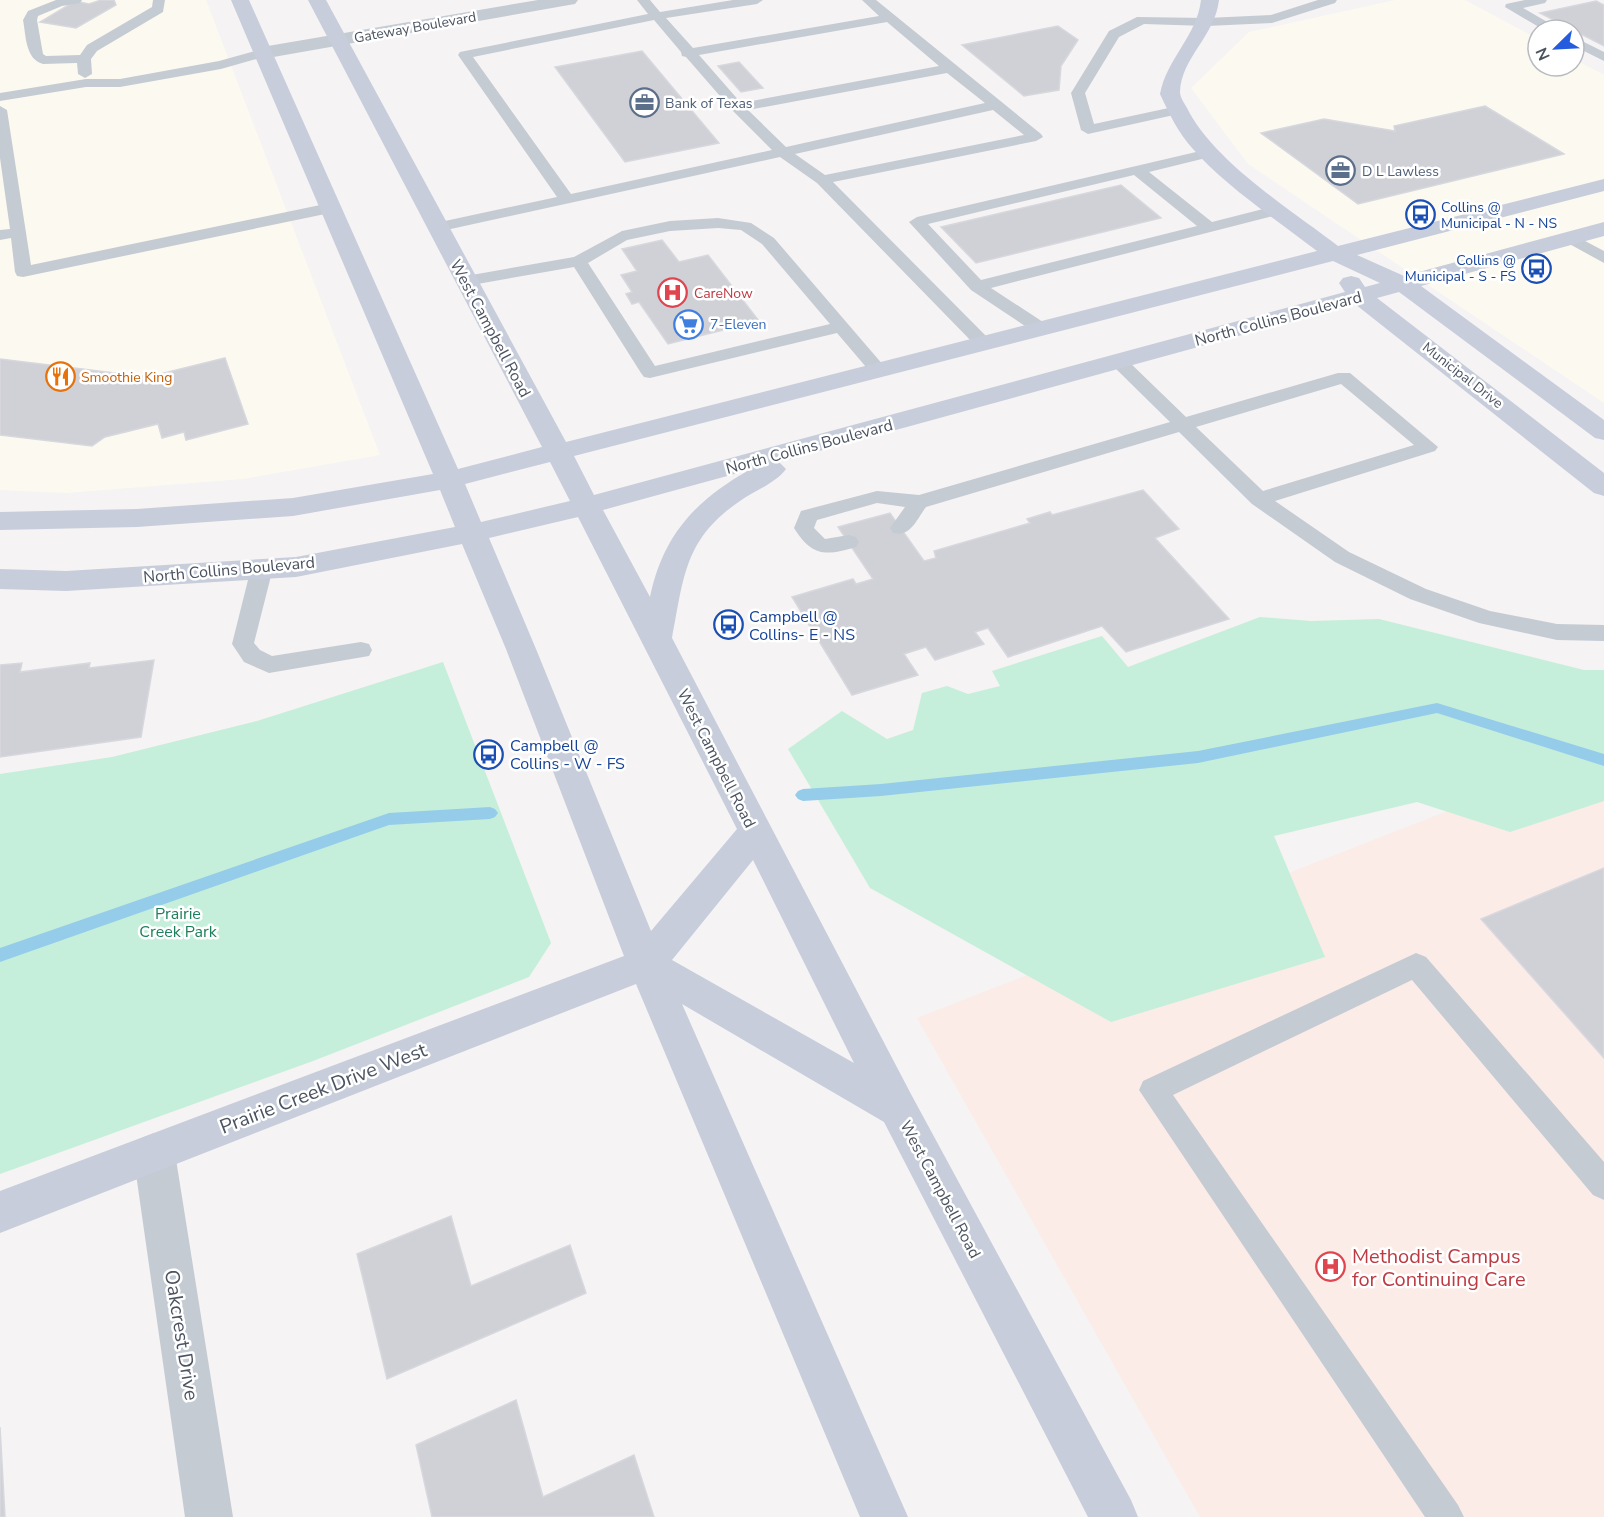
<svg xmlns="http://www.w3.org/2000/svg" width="1604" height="1517" font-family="'Nunito Sans',sans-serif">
<rect width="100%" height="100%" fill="#f5f3f3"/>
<path fill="#fcfaf0" d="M0 0H206L380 455 243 479 66 493 0 490Z
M1395 0H1465L1538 39V66H1574V59L1604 75V403L1248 164 1191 88 1249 32Z"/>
<path fill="#fbece7" d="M1604 750V1517H1200L917 1018Z"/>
<path fill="#c5efdb" d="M1260 617 1311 621 1379 619 1584 670H1604V801L1510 832 1417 802 1274 836 1325 957 1111 1022 870 888 788 749 842 711 887 739 913 730 922 693 947 686 968 694 1000 686 992 671 1102 636 1128 667Z
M443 662 551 943 529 977 313 1061 0 1174V774L112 757 257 721Z"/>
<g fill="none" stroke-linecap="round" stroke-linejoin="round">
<path fill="#95cce9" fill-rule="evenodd" d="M1437 703 1604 754V766L1437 713 1198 763 881 796 803 801 798 799 795 795 798 791 803 789 881 784 1198 751Z
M490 807 495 809 498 813 495 817 490 819 389 825 0 962V948L389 813Z"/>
</g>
<path fill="#d0d1d7" stroke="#d7d8de" stroke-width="1.5" d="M114 0 116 5 76 28 40 22 75 1 89 4 101 0Z
M1596 1 1604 5V46L1540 13Z
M1058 26 1078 40 1061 66 1059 90 1024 96 962 45Z
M642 51 719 143 625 162 555 67Z
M739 62 763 88 741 92 718 66Z
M1485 106 1564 154 1358 204 1261 133 1324 119 1395 131 1394 126Z
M1121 185 1161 218 976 263 941 227Z
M662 240 679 262 708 255 759 321 668 344 639 302 632 304 626 294 632 292 621 275 637 271 622 249Z
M225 358 248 424 186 440 184 432 162 438 158 424 105 437 92 446 0 435V359L148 377Z
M1143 490 1179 529 1155 538 1229 619 1126 652 1102 626 1008 657 988 628 975 632 984 644 935 660 926 647 904 654 918 675 852 695 792 597 853 579 856 584 873 579 838 527 890 513 924 561 936 558 934 551 1030 523 1027 519 1050 512 1052 515Z
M154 660 141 737 0 757V665L22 663 20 672 90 663 89 668Z
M1604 868V1058L1481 919Z
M451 1216 471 1286 570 1245 586 1293 387 1379 357 1254Z
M516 1400 543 1497 634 1455 654 1517H432L416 1445Z
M0 1427 5 1517H0Z"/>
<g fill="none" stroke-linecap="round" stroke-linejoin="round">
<path fill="#c5cbd3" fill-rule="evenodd" d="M56 0H82L80 3 62 6 38 16 37 20 43 54 46 56 80 55 87 45 152 7 153 0H165L163 12 97 51 91 59 92 74 85 78 78 74 77 63 43 64C25 59 26 35 23 20L28 11Z
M637 0H650L660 12 733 0H763L757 4 666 18 693 48 879 16 862 0H876L1041 134 1043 137 1036 141 833 182 989 339 992 343 989 347H977L817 183 780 157 437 232 431 230 429 227 431 224 557 197 458 55 460 52 648 14ZM654 20 681 52 682 56 686 57 733 111 772 150 571 194 473 57ZM887 22 939 66 741 103 699 55ZM947 73 985 103 786 147 748 110ZM993 110 1024 135 825 175 795 154Z
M1318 0H1337L1335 3 1272 23 1207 26 1144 24 1119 37 1085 93 1094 124 1178 106 1185 110 1183 113 1088 134 1081 130 1071 93 1109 31 1137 17 1207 18 1271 15Z
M1525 0H1547L1545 3 1523 8 1561 30H1544L1505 7 1506 4Z
M1574 37 1604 52V61L1574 46Z
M262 49 267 50 269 53 267 56 221 69 120 87H86L0 101V93L86 79H120L219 61Z
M0 106 7 110 31 265 330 203 338 208 330 213 23 277 17 276 15 272 11 238 0 240V230L10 229 0 158Z
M1209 149 1214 150 1216 153 1214 156 1149 172 1212 222 1279 205 1287 210 1285 213 991 288 1046 324 1049 328 1046 332H1034L971 290 909 222 917 217ZM1134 175 1197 226 981 280 928 224Z
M718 218 751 223 774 238 884 366 887 370 884 374H872L837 333 650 378 644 377 641 373 574 267 466 286 460 285 458 281 460 277 466 276 574 257 622 231 670 221ZM718 228 741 230 762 244 830 324 655 366 588 263 627 240 670 231Z
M1570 233 1604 251V263L1564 241 1562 238 1564 235Z
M1119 357 1125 358 1186 417 1338 373H1350L1438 447 1435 451 1275 501 1349 552 1426 589 1490 611 1557 624 1604 625V641L1557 640 1479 623 1410 599 1335 562 1252 504 1179 432 926 507C917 519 910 538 893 533L890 528 905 507 877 503 817 520 814 528 825 539 849 535 856 537 859 542 856 547C826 556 812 557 794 528L801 511 877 491 919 495 1170 422 1113 366 1110 362 1113 358ZM1341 384 1414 445 1263 491 1196 427Z
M262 561 269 563 273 568 254 643 260 650 272 656 361 642 369 644 372 650 369 656 269 673 244 662 232 644 251 568 255 563Z
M1416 953 1426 957 1604 1162V1200L1593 1195 1412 980 1173 1095 1458 1505 1464 1517H1425L1139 1090 1143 1081Z"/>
<path fill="#c5cbd3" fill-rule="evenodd" d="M538 0H578L575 4 569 5 262 59 255 57 253 53 255 49 262 47Z
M154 1133 169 1139 175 1153 233 1517H185L133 1153 139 1139Z"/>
<path fill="#c7cdda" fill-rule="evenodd" d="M231 0H249L458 469 542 447 308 0H326L566 442 1317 251C1278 221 1224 185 1193 149 1178 133 1169 113 1160 94 1167 58 1197 36 1201 0H1219C1215 36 1181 58 1180 92 1180 97 1184 103 1187 108 1213 161 1291 210 1338 246L1604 179V191L1357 255 1404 276 1604 222V236L1421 286 1604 420V440L1595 438 1399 292 1377 298 1604 473V496L1594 493 1355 304 779 462 786 469C776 483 754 491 740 501 684 539 684 577 672 638L912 1096 1131 1500 1138 1517H1088L884 1122 682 1004 908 1517H860L636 984 0 1233V1191L624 956 506 649 462 544 296 577 66 591 0 589V569L66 571 296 557 455 527 440 490 293 516 137 527 0 530V512L137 509 293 498 433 474ZM1333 261 1380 283 1365 287 1359 278 1351 276 1343 278 1339 283 1345 292 594 495 574 456ZM550 462 570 501 481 522 465 484ZM749 470C695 501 663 535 650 597L603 510ZM578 517 737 829 651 931 536 649 489 538ZM753 860 854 1063 672 960Z"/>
</g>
<defs>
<symbol id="office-ring" viewBox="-11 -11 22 22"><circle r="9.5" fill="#fff" stroke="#5c6f8a" stroke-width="1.5"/><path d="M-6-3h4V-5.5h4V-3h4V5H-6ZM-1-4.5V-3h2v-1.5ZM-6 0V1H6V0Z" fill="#5c6f8a"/></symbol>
<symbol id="bus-ring" viewBox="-11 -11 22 22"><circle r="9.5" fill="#fff" stroke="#1a4fb4" stroke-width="1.5"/><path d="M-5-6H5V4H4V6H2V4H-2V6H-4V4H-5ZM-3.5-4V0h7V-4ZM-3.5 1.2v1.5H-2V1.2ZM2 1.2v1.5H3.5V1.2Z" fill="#1a4fb4"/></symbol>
<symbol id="hospital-ring" viewBox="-11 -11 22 22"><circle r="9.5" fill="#fff" stroke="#e0444e" stroke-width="1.5"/><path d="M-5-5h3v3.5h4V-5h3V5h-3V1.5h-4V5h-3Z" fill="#e0444e"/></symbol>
<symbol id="supermarket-ring" viewBox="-11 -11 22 22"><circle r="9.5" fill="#fff" stroke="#3f7fe0" stroke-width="1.5"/><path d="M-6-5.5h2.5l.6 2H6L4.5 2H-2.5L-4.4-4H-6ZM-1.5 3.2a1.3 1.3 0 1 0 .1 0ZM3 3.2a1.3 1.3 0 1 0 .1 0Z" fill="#3f7fe0"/></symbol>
<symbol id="restaurant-ring" viewBox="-11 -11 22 22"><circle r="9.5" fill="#fff" stroke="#e8710a" stroke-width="1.5"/><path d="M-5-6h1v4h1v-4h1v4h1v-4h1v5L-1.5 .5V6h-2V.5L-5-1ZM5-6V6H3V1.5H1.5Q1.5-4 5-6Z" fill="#e8710a"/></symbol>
</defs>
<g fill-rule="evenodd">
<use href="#office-ring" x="628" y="86" width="33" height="33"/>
<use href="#office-ring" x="1324" y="154" width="33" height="33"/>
<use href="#bus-ring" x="1404" y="198" width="33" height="33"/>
<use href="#bus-ring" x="1520" y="252" width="33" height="33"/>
<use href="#hospital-ring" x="656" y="276" width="33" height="33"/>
<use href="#supermarket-ring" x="672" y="308" width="33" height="33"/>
<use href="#restaurant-ring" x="44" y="360" width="33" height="33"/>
<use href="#bus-ring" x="712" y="608" width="33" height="33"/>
<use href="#bus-ring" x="472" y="738" width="33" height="33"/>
<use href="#hospital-ring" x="1314" y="1250" width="33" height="33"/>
</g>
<g text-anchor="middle" stroke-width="5" stroke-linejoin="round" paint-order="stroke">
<g font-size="14" fill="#4b5360" stroke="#fff">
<text transform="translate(415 27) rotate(-10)" y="5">Gateway Boulevard</text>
<text transform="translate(1463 375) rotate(38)" y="5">Municipal Drive</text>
</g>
<g font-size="14" fill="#4e5e75" stroke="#fff" text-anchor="start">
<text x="665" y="108">Bank of Texas</text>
<text x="1362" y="176">D L Lawless</text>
</g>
<g font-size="14" fill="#164399" stroke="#fff" text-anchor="start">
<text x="1441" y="212">Collins @<tspan x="1441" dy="16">Municipal - N - NS</tspan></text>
<text x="1516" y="265" text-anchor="end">Collins @<tspan x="1516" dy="16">Municipal - S - FS</tspan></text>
</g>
<g font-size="14" fill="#be3a42" stroke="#fff" text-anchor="start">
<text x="694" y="298">CareNow</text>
</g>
<g font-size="14" fill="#366cbe" stroke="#fff" text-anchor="start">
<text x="710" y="329">7-Eleven</text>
</g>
<g font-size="14" fill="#c56008" stroke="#fff" text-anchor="start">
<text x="81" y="382">Smoothie King</text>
</g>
<g font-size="16" fill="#4b5360" stroke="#fff">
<text transform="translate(1278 318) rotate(-15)" y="6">North Collins Boulevard</text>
<text transform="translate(491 328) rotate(62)" y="6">West Campbell Road</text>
<text transform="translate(809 446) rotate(-15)" y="6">North Collins Boulevard</text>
<text transform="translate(229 569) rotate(-5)" y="6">North Collins Boulevard</text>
<text transform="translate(717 758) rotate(63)" y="6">West Campbell Road</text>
<text transform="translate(941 1189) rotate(62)" y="6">West Campbell Road</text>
</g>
<g font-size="16" fill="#164399" stroke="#fff" text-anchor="start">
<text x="749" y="622">Campbell @<tspan x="749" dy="18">Collins- E - NS</tspan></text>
<text x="510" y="751">Campbell @<tspan x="510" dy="18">Collins - W - FS</tspan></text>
</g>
<g font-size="16" fill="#1d805c" stroke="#fff">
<text x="178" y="919">Prairie<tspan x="178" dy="18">Creek Park</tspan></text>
</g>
<g font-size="20" fill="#4b5360" stroke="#fff">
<text transform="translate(323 1088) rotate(-21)" y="7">Prairie Creek Drive West</text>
<text transform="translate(182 1335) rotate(81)" y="7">Oakcrest Drive</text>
</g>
<g font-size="20" fill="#be3a42" stroke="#fff" text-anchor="start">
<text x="1352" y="1263">Methodist Campus<tspan x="1352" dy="23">for Continuing Care</tspan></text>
</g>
</g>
<g transform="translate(1556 48) rotate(246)"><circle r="28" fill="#ffffff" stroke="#b7babf" stroke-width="1.5"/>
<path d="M0-4.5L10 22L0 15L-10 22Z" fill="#255cdd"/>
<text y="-9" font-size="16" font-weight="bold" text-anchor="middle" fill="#4b5360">N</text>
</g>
</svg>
